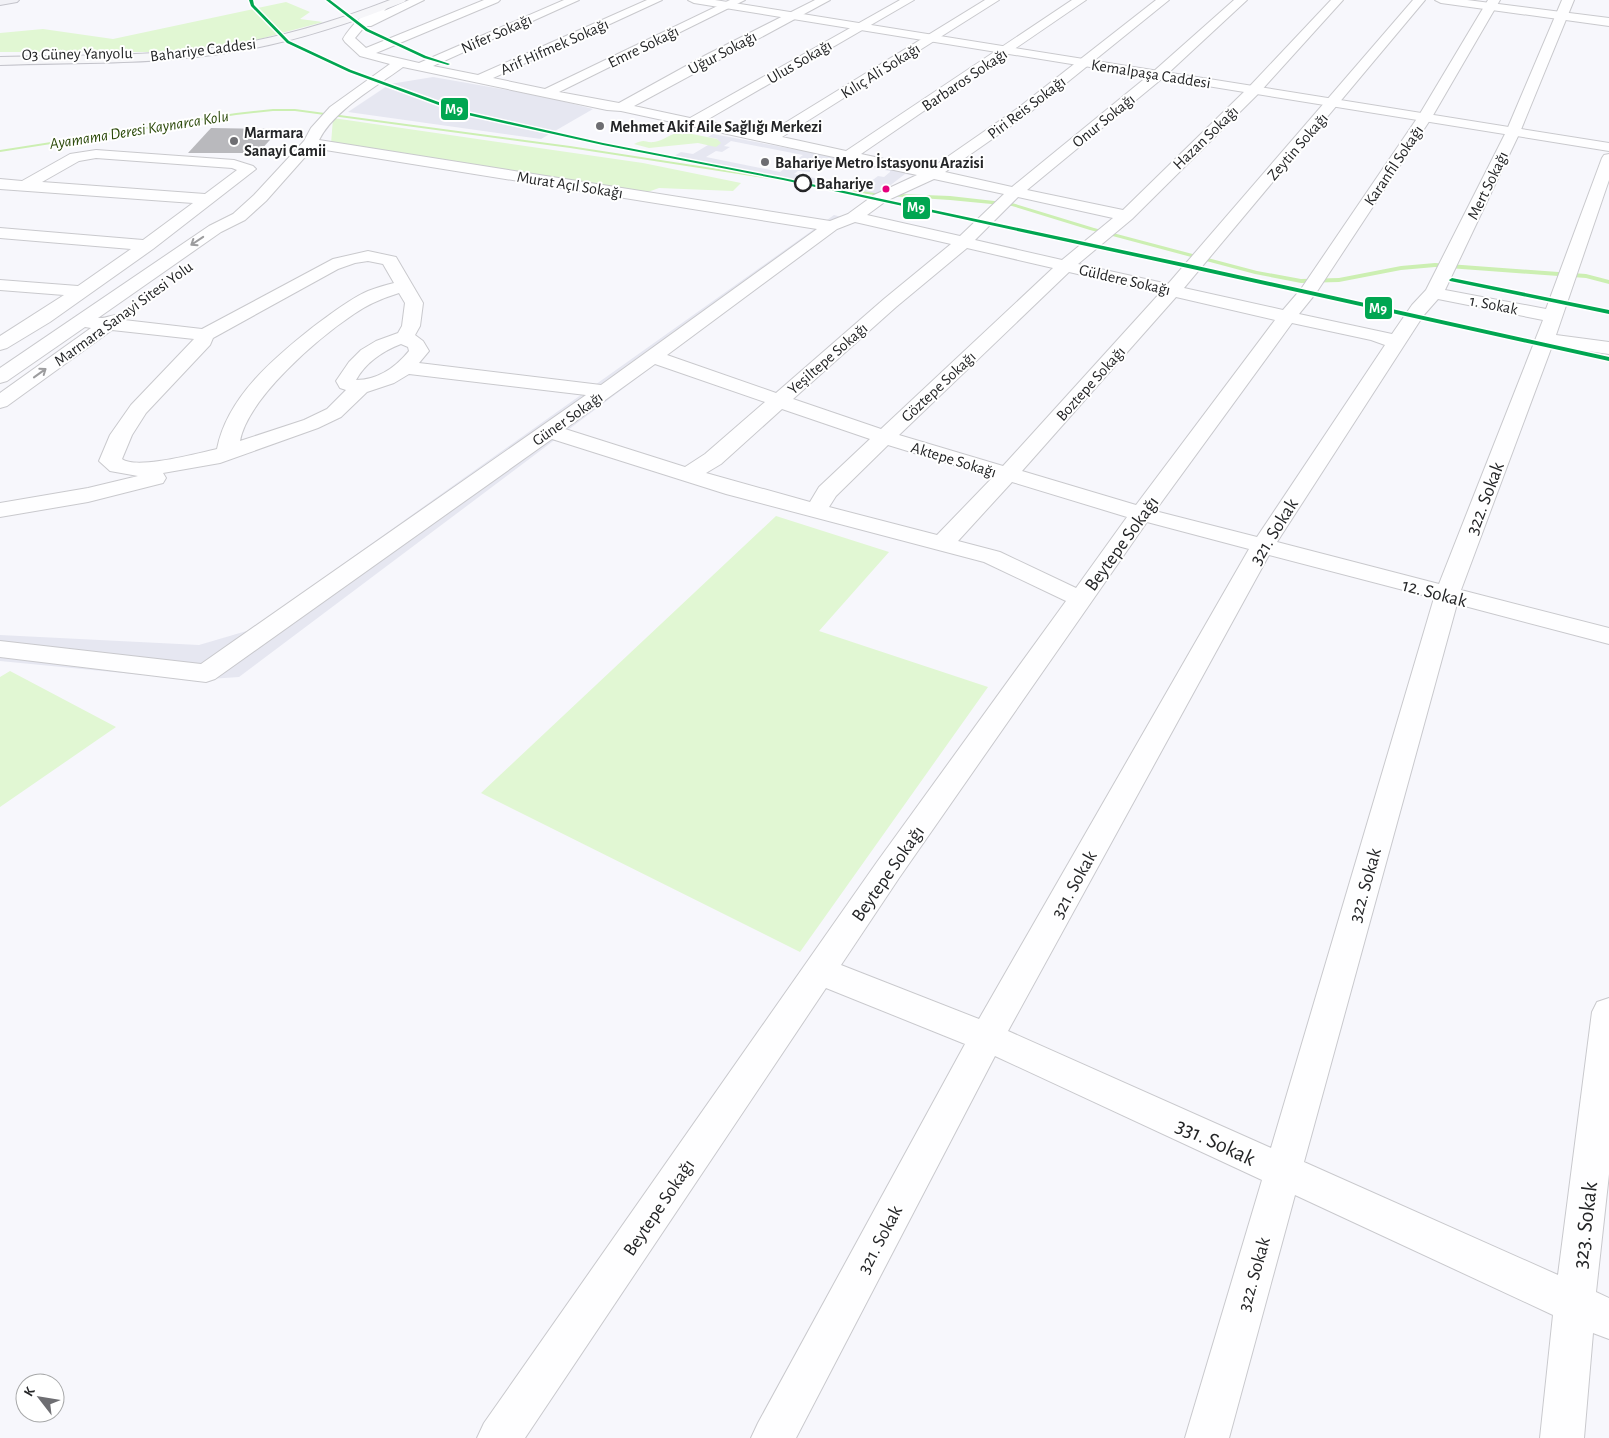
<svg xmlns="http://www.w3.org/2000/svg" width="1609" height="1438" font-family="'Alegreya Sans',sans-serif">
<rect width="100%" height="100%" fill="#f7f7fc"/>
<path fill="#e6e7f1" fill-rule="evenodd" d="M433 77 542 96 593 109 541 139 348 112 390 84Z
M713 134 922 173 917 176 905 174 883 191 890 198 674 156 681 152 693 154 718 139 708 137ZM731 141 803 155 780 172 706 157 716 151 722 152 730 147 724 146ZM817 158 890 171V172L884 177 878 176 874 179 871 181 876 183 869 189 794 174 798 171 810 172V169L804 167Z
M834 215 849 219 239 677 195 680 0 661V635L199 645 250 630Z"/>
<path fill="#e1f7d3" d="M286 2 310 12 300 19 323 22 237 45 184 52H0V33L43 29 113 39Z
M333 118 643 163 741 183 733 191 659 188 645 193 331 144Z
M682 132 717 139 721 143 716 147 698 143 649 148 634 144C646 138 644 143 654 142 663 141 671 133 682 132Z
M776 516 889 552 819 631 988 687 800 952 481 793Z
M10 671 116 727 0 807V677Z"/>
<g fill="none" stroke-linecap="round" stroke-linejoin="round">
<path fill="#ccefb2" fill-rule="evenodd" d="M273 109H295L570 146 874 193 950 196 1012 203 1094 228 1257 271 1301 279 1339 278 1401 266 1435 263 1586 274 1609 280V284L1586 278 1435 267 1401 270 1339 282 1301 283 1255 274 1090 230 1012 206 950 200 874 195 570 148 295 111H273L236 115 0 152V150L236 113Z"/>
</g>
<path fill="#b9b9bd" d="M211 128 280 129 258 153H188Z"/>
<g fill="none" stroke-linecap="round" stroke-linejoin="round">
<defs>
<path id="minor" d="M409 0H424L371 26H365L355 38 366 48 484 0H500L498 2 376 53 419 63 564 0H579L433 66 478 75 647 0H662L493 78 545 89 730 0H745L559 92 619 103 706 55 815 0H830L634 106 690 118 900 0H914L705 121 767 134 985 0H999L782 137 846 151 1072 0H1086L861 154 930 169 1018 108 1156 0H1169L1028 114 945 172 1012 187 1154 71 1234 0H1247L1164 77 1027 190 1123 210 1249 87 1331 0H1343L1259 93 1132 219 1078 264 1168 284 1413 0H1425L1184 288 1283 310 1301 289 1418 117 1488 0H1500L1432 117 1316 293 1299 314 1392 334 1412 305 1426 290 1506 132 1562 0H1574L1520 132 1445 290 1546 309 1602 158 1604 155 1609 154V180L1556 335 1609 342V354L1552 346 1461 590 1609 628V644L1457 604 1304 1162 1558 1275 1592 1012 1597 1002 1609 998V1174L1596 1292 1609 1298V1339L1593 1333 1584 1438H1540L1553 1315 1295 1195 1229 1438H1185L1262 1180 995 1056 796 1438H751L758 1423 965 1044 826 988 525 1438H477L484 1423 877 862 1066 601 984 562 726 494 552 439 215 679 206 682 0 657V641L201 664 586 395 409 374 394 383 367 392 341 417 318 428 220 463 163 473 166 478 163 483 88 502 0 517V503L88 488 138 476 110 471 99 461 110 435 131 405 194 339 112 330 7 406 0 408V393L91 328 85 327 7 381 0 383V368L209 226 233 214 254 195 304 141 311 128 330 107 390 64 360 56 345 42 343 39C349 28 373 1 386 5L388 7 384 11ZM403 67 607 110 621 111 917 175 874 195 848 214 830 221 319 140C334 110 376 87 403 67ZM313 148 817 229 601 385 419 363 429 351 423 341 415 335 420 326 423 303 396 257 368 251 333 259 202 329 124 320 123 315C113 313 108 319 98 318L221 232 245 220 266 201ZM934 179 1004 194 960 236 867 215 886 201ZM1018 197 1113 218 1062 260 975 240ZM855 222 951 244 884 299 776 393 667 355 837 229ZM967 248 1053 268 881 429 793 399 896 307ZM368 261 383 264 394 283C385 285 376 288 368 291 348 300 331 314 313 327 274 358 227 397 217 449 198 453 137 470 122 459L132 435 146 413 210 345 213 338 338 269 355 263ZM1069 272 1160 293 1003 466 899 435ZM399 293 405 303 402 326 398 333 376 341 361 350 349 362 336 381 340 388 346 390 327 409 304 420 240 441C248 398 318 338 354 314 368 304 383 298 399 293ZM1176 297 1275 320 1136 505 1022 471ZM1438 299 1543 320 1439 584 1277 542 1423 316ZM1292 323 1371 340 1385 345 1257 537 1155 511ZM401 344 408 347 409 351C396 367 378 380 356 380 366 362 383 351 401 344ZM655 364 765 402 705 454 685 467 565 429ZM782 409 870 439 819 487 810 502 706 473 721 464ZM888 445 993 477 937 535 829 507 836 496ZM1012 482 1127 517 1076 588 1000 552 958 541ZM1147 522 1249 549 979 1019 841 965 899 878ZM1269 555 1434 598 1271 1148 1008 1031Z
M96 150 234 160 253 166 256 169 153 249 50 322 7 348 0 350V336L64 295 0 290V280L78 286 131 249 0 238V228L143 240 193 203 0 189V179L22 181 70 154ZM96 158 232 168 237 170 205 194 42 182 79 161Z"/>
<path id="secondary" d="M688 0H715L1609 143V151L694 3Z
M1435 0H1467L1609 18V26L1441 3Z"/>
<path id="primary" d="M390 0H406L404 2C348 24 291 43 232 52 156 65 77 62 0 65V57C77 55 156 57 232 45 286 36 339 20 390 0Z"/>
<path id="motorway" d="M0 0H19L17 2 0 5Z"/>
</defs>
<use href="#minor" stroke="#c9c9cd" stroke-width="2"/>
<use href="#secondary" stroke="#c9c9cd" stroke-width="2"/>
<use href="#primary" stroke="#c4c4cb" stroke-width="2"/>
<use href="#motorway" stroke="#c4c4cb" stroke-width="2"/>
<use href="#minor" fill="#fefeff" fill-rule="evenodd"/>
<use href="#secondary" fill="#fefeff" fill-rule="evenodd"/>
<use href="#primary" fill="#f6f6f9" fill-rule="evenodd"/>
<use href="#motorway" fill="#f1f1f6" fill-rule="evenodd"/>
<defs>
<path id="metro-1" d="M249 0H253L254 5 289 41 351 70 466 112 603 143 783 178 1188 264 1609 357V361L1188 268 783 180 603 145 463 114 349 72 287 43 251 6Z
M326 0H330L368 29 426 56 450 64 448 65 424 58 366 31Z
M1452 278 1609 310V314L1450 281 1449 280Z"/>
</defs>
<use href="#metro-1" stroke="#fff" stroke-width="3"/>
<use href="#metro-1" fill="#00a651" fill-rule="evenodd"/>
</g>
<defs><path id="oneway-shaft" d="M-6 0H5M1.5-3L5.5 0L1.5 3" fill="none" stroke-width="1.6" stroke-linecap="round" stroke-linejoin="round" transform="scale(1.25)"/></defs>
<g stroke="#9c9c9e">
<use href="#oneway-shaft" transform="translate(197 241) rotate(146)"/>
<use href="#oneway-shaft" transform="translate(40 373) rotate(-36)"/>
</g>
<g fill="#6e6e72" stroke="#fff" stroke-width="2">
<circle cx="600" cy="126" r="5"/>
<circle cx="234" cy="141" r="5"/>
<circle cx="765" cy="162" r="5"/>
</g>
<circle fill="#fff" stroke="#242527" stroke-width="2.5" cx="803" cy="183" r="8"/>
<circle fill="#e5007d" stroke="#fff" stroke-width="2" cx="886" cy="189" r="4.5"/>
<g text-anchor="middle" stroke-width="4" stroke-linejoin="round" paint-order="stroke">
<g font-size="16" fill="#242527" stroke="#fff">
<text transform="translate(496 33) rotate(-24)" y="6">Nifer Sokağı</text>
<text transform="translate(554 46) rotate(-24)" y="6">Arif Hifmek Sokağı</text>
<text transform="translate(643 46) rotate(-26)" y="6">Emre Sokağı</text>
<text transform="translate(203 49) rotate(-7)" y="6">Bahariye Caddesi</text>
<text transform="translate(722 52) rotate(-28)" y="6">Uğur Sokağı</text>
<text transform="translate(77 53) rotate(-1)" y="6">O3 Güney Yanyolu</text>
<text transform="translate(799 61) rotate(-30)" y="6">Ulus Sokağı</text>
<text transform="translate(880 70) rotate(-32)" y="6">Kılıç Ali Sokağı</text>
<text transform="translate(1151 73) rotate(9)" y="6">Kemalpaşa Caddesi</text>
<text transform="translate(964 79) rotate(-34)" y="6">Barbaros Sokağı</text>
<text transform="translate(1026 107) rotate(-37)" y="6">Piri Reis Sokağı</text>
<text transform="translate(1103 120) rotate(-39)" y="6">Onur Sokağı</text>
<text transform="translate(1205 137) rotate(-44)" y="6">Hazan Sokağı</text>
<text transform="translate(1297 146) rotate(-49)" y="6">Zeytin Sokağı</text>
<text transform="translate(1393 165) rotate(-56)" y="6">Karanfil Sokağı</text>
<text transform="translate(570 184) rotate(9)" y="6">Murat Açıl Sokağı</text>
<text transform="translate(1487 185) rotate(-64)" y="6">Mert Sokağı</text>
<text transform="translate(1125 279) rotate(13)" y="6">Güldere Sokağı</text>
<text transform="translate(1494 304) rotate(11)" y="6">1. Sokak</text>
<text transform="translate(123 313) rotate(-36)" y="6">Marmara Sanayi Sitesi Yolu</text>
<text transform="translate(827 358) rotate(-41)" y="6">Yeşiltepe Sokağı</text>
<text transform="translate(1090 383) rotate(-48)" y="6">Boztepe Sokağı</text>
<text transform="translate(938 386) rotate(-43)" y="6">Göztepe Sokağı</text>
<text transform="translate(567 418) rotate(-35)" y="6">Güner Sokağı</text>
<text transform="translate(954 459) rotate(17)" y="6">Aktepe Sokağı</text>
</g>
<g font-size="16" font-weight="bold" fill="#242527" stroke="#fff" text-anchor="start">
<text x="610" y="132">Mehmet Akif Aile Sağlığı Merkezi</text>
<text x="244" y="138">Marmara<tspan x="244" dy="18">Sanayi Camii</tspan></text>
<text x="775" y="168">Bahariye Metro İstasyonu Arazisi</text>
</g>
<g font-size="16" font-style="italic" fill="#2a4808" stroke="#fff">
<text transform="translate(139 129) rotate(-9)" y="6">Ayamama Deresi Kaynarca Kolu</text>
</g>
<g font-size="16" font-weight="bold" fill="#242527" stroke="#fff" text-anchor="start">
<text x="816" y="189">Bahariye</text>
</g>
<g font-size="19" fill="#242527" stroke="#fff">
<text transform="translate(1484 498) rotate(-69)" y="7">322. Sokak</text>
<text transform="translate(1273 531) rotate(-58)" y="7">321. Sokak</text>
<text transform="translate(1121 543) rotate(-54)" y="7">Beytepe Sokağı</text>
<text transform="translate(1435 592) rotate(15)" y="7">12. Sokak</text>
<text transform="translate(887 873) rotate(-55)" y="7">Beytepe Sokağı</text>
<text transform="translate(1073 884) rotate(-61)" y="7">321. Sokak</text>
<text transform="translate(1364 885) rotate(-74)" y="7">322. Sokak</text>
<text transform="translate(658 1207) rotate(-56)" y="7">Beytepe Sokağı</text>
<text transform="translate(879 1239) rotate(-62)" y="7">321. Sokak</text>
<text transform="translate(1253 1274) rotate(-74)" y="7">322. Sokak</text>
</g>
<g font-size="22" fill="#242527" stroke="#fff">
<text transform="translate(1216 1141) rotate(25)" y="8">331. Sokak</text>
<text transform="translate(1584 1225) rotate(-83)" y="8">323. Sokak</text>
</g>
</g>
<g stroke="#fff" stroke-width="2">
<rect x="440" y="97" width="29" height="24" rx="5" fill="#00a651"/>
<rect x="902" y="196" width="29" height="24" rx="5" fill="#00a651"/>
<rect x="1364" y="296" width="29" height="24" rx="5" fill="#00a651"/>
</g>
<g font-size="14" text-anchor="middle" font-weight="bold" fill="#fff">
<text x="454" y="114">M9</text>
<text x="916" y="212">M9</text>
<text x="1378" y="313">M9</text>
</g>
<g transform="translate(40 1398) rotate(301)"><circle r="24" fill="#ffffff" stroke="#a7a8a9"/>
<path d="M0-4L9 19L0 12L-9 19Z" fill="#6e6e72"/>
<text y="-8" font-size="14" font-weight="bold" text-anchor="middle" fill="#242527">K</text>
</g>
</svg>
